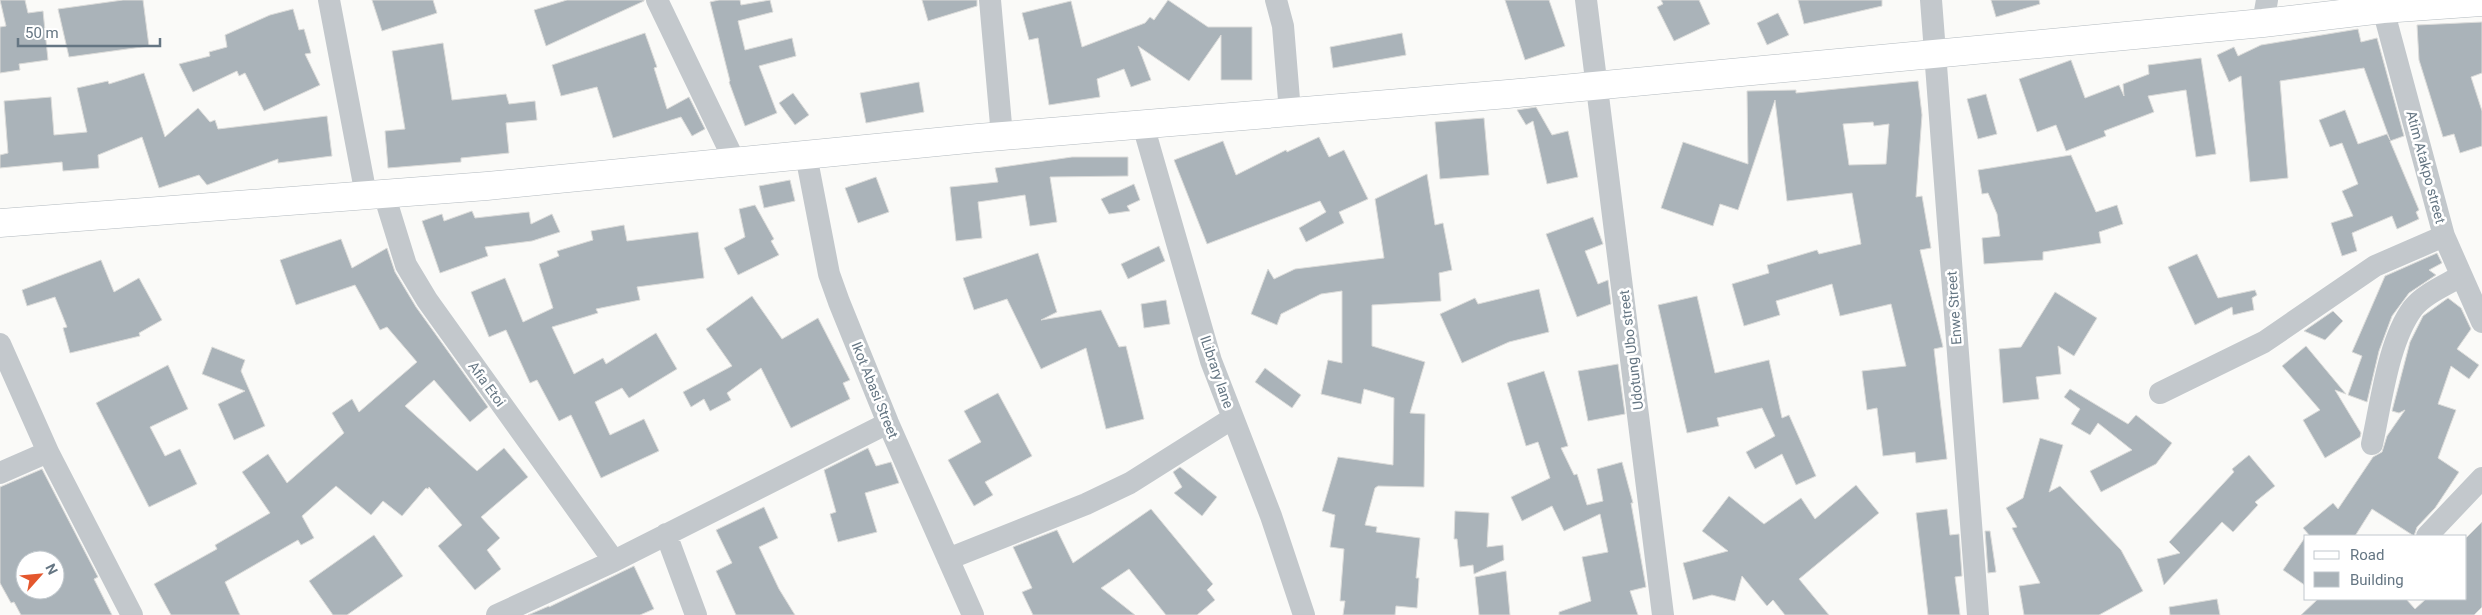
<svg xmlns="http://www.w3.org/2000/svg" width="2482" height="615" font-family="Roboto,sans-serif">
<rect width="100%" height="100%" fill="#fafaf8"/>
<path fill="#aab3b9" stroke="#dcdcda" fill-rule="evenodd" d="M0 0H25L28 13 43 11 48 60 19 64 20 70 0 73V27L6 26Z
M123 0H143L149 46 69 57 58 9Z
M372 0H433L437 13 382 31Z
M567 0H644V1L546 46 534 10Z
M719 0H740L741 5 770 0 773 12 738 21 745 50 792 38 796 56 759 66 777 113 745 126 729 82 730 81 710 2Z
M922 0H977V6L928 21Z
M1168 0 1208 27H1252V80H1221V35L1189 81 1138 46 1151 80 1131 87 1124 69 1097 79 1100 97 1049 105 1038 38 1029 40 1022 13 1071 1 1082 47 1145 23 1150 17 1154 20Z
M1505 0H1549L1565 46 1525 60Z
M1661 0H1699L1710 24 1674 41 1657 7 1663 4Z
M1798 0H1882V6L1804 24Z
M1991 0H2039L2040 4 1996 17Z
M293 9 299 30 304 29 311 53 305 54 320 85 264 111 245 73 239 76 237 71 193 92 179 64 210 56 209 52 227 47 225 35 270 15Z
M1778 13 1789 35 1767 45 1757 23Z
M2482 22V73L2471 77 2482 111V146L2460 153 2454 134 2443 137 2419 60 2417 25Z
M2358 29 2361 42 2377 38 2404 136 2390 141 2419 210 2416 212 2419 219 2397 229 2392 216 2352 233 2357 251 2342 256 2331 223 2353 216 2342 191 2358 184 2342 143 2330 147 2319 120 2345 110 2358 144 2387 134 2390 140 2364 68 2280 81 2288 178 2250 182 2241 76 2229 82 2217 55 2234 47 2238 56 2261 45Z
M645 33 657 67 654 68 667 109 689 97 705 129 692 136 681 117 613 138 597 87 561 96 552 65Z
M1402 33 1406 55 1333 68 1330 47Z
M443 43 452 100 506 94 509 104 535 101 537 120 506 123 509 153 461 158V162L388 168 385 131 405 129 392 51Z
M2201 58 2216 154 2196 157 2186 90 2148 96 2154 112 2104 131 2106 136 2066 151 2056 125 2037 132 2019 79 2071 60 2085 98 2119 85 2124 96 2123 84 2149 74 2148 65Z
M144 73 165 137 198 108 210 122 215 120 218 129 327 116 332 156 278 163V159L207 185 199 175 159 188 142 137 98 155 99 168 63 171 62 162 0 168V155L8 153 4 101 51 97 54 135 87 132 77 88 108 81 109 84Z
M1918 81 1922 115 1916 197 1922 196 1931 248 1920 250 1943 347 1934 349 1947 459 1916 463 1915 452 1883 456 1877 408 1867 410 1862 371 1906 366 1891 304 1840 316 1832 284 1776 301 1780 315 1744 326 1732 284 1769 273 1767 265 1817 250 1819 254 1861 244 1852 193 1787 201 1775 100 1738 210 1720 204 1713 226 1661 208 1683 142 1748 164 1747 91 1796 90V93ZM1873 122 1874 126 1889 124 1886 164 1849 165 1843 124Z
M919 82 924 112 866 123 860 93Z
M793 93 809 115 795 125 779 103Z
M1986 94 1997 134 1978 139 1967 99Z
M1536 107 1552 135 1568 131 1578 177 1547 184 1533 121 1526 125 1517 110Z
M1484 118 1489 175 1440 179 1435 122Z
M1319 137 1329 157 1344 150 1368 199 1339 212 1344 223 1306 242 1299 228 1326 212 1320 201 1207 244 1174 160 1223 141 1236 175 1286 150 1287 152Z
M2071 155 2096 212 2117 205 2123 224 2099 232 2101 243 2043 252V260L1984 264 1982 238 2000 236 1997 214 1988 193 1982 194 1978 170Z
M1072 157H1128V176L1050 177 1057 222 1030 226 1025 195 978 202 982 238 956 241 950 187 998 182 995 168Z
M1427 174 1435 225 1443 223 1452 270 1439 273 1441 301 1372 305V346L1425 362 1410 413 1425 414 1424 487 1378 486 1375 488 1365 525 1377 527 1376 532 1420 538 1416 578H1419L1417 608 1396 606 1395 615H1343L1345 601H1340L1344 549 1330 547 1335 515 1322 511 1338 457 1393 465 1394 398 1364 389 1361 404 1321 394 1328 360 1342 363V291L1321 294 1281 314 1277 325 1251 314 1268 269 1274 279 1295 269 1384 258 1375 199Z
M876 177 889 212 858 223 845 188Z
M790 180 795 201 764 208 759 186Z
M1134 184 1140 200 1127 206 1130 211 1109 214 1101 199Z
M755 205 774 239 771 241 779 255 738 275 724 248 745 237 739 209Z
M472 211 475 218 529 212 531 224 552 214 560 232 532 241 485 247 488 256 440 273 422 221 442 214 444 221Z
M1593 217 1603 244 1585 251 1598 284 1608 280 1611 304 1577 317 1546 234Z
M624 225 627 241 698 232 704 278 637 287 640 300 596 309 598 313 552 327 574 374 603 358 606 364 656 333 677 369 629 398 622 388 595 402 610 435 644 419 659 451 601 478 571 415 559 421 537 380 530 383 506 330 489 337 471 292 505 278 523 322 553 308 539 264 559 256 557 251 593 240 591 231Z
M341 239 352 268 387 248 395 272 416 307 488 407 470 422 434 380 405 406 477 471 504 448 528 477 481 517 500 538 487 550 501 569 475 590 438 546 462 525 429 487 428 489 426 488 402 516 383 501 371 515 336 486 302 516 314 538 301 545 298 540 225 582 240 615H171L154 584 217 549 215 545 270 513 242 472 268 454 287 483 344 433 332 413 352 399 359 412 417 362 387 327 380 330 355 285 296 305 280 260Z
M1159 246 1165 261 1128 279 1121 264Z
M1038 253 1057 312 1041 320 1101 310 1119 347 1126 346 1144 419 1106 429 1086 348 1041 369 1007 299 974 310 963 278Z
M2437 253 2442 263 2429 270 2436 275 2409 293 2392 316 2379 351 2367 402 2348 395 2362 356 2352 352 2385 276Z
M2197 254 2218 298 2255 290 2257 295 2252 298 2254 310 2233 315 2232 307 2195 325 2168 267Z
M101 260 114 292 139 278 162 320 139 333 140 336 70 353 63 328 67 327 55 297 27 306 22 290Z
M1539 289 1549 332 1509 342 1462 363 1440 314 1475 298 1478 304Z
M2055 292 2097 318 2074 356 2058 346 2061 374 2036 377 2039 399 2003 403 1999 349 2021 347Z
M752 296 782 339 818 318 850 380 843 383 850 399 791 428 761 368 727 393 731 400 710 411 704 399 691 407 683 392 732 366 706 329Z
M1697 296 1715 373 1769 360 1782 418 1789 415 1816 476 1796 485 1782 454 1755 469 1746 452 1775 436 1762 408 1717 418 1719 426 1687 433 1658 305Z
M2448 298 2461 308 2471 329 2457 349 2479 365 2469 379 2451 366 2438 404 2456 410 2438 458 2459 472 2435 508 2417 527 2414 536 2372 509 2355 536H2310L2303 528 2333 503 2338 509 2373 457 2382 452 2387 436 2405 410 2399 413 2392 411 2410 342 2423 316Z
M1166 300 1170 324 1144 328 1141 304Z
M2333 311 2343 321 2325 340 2304 331Z
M2306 346 2346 394 2335 390 2361 433 2360 437 2325 458 2303 420 2320 410 2282 366Z
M212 347 245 360 241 371 265 426 234 440 218 404 245 391 202 374Z
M1618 364 1625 414 1588 421 1578 371Z
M168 365 188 409 150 427 165 456 180 449 197 484 149 507 96 403Z
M1265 368 1301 395 1292 408 1255 382Z
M1544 371 1568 446 1561 448 1574 475 1577 474 1587 505 1603 501 1597 469 1622 462 1633 503H1631L1646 587 1630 591 1638 615H1559V612L1591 601 1582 557 1608 552 1600 514 1564 531 1552 506 1522 521 1511 497 1550 478 1538 442 1526 446 1507 383Z
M2070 389 2128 424 2136 415 2172 443 2156 464 2101 492 2090 471 2132 450 2098 423 2090 435 2071 424 2080 409 2064 397Z
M998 393 1032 456 985 482 993 495 974 506 948 460 981 442 964 411Z
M2040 438 2063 445 2049 492 2060 486 2121 550 2143 591 2099 615H2024L2019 586 2040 583 2012 528 2017 527 2006 508 2023 498Z
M868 448 876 466 891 462 899 483 865 493 877 532 838 542 830 514 836 512 824 470Z
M2249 455 2275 486 2255 502 2258 505 2233 532 2222 522 2164 585 2157 559 2180 553 2169 542 2234 472 2232 469Z
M1180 467 1217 497 1202 516 1174 493 1182 487 1173 472Z
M42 469 98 577 94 579 112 615H21L14 602 11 603 0 583V487ZM25 560H55V590H25Z
M1856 485 1879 513 1799 579 1829 615H1785L1773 600 1767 606 1742 576 1735 601 1712 595 1693 600 1683 563 1728 551 1702 531 1729 496 1764 524 1801 498 1815 519Z
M764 507 778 538 759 547 779 589 795 615H736L716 571 732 563 716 530Z
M1151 509 1213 584 1207 590 1215 600 1197 615H1166L1129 569 1101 588 1135 615H1033L1022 592 1032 588 1013 547 1057 530 1073 563Z
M1947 509 1950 535 1959 534 1962 576 1955 577 1960 615H1928L1916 513Z
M1455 511 1489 513 1487 547 1503 545 1504 560 1474 574 1473 565 1460 567 1457 539H1454Z
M2482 522V607L2474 615H2301L2318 599H2406L2415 609 2426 599H2466V538Z
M1985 531H1990L1996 572 1988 573Z
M374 535 403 576 347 615H333L309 581Z
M2306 536V586L2283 570Z
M634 566 654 609 640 615H528L549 606V607Z
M1506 571 1510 615H1479L1475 577Z
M2217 599 2220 615H2170L2169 607Z"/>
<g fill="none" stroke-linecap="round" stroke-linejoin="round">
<defs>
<path id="secondary" d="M0 223 487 186 978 138 1508 94 2263 23 2383 9 2482 2"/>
</defs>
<use href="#secondary" stroke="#b3babf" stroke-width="29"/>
<path stroke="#c3c8cc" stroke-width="22" d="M329 0 366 195
M657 0 735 162
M990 0 1002 136
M1276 0 1283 26 1290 112
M1586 0 1663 615
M1931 0 1978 615
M2383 9 2444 236 2482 322
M2263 23 2267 0
M1143 125 1211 361 1271 516 1304 615
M806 155 829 274 839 302 888 423 973 615
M384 194 406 265 427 300 614 561
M0 344 48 452 132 615
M2160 393 2264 342 2375 266 2444 236
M2372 444C2381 404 2388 341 2413 308 2424 294 2446 285 2461 276
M0 473 48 452
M666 534 696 615
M2427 536 2482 478
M948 559 1086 504 1130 483 1233 418
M497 615 614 561 888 423"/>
<use href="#secondary" stroke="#fff" stroke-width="28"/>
</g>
<g text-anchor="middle" stroke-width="5" stroke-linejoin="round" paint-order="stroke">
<g font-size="14" fill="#657683" stroke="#fff">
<text transform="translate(2426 167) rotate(75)" y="5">Atim Atakpo street</text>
<text transform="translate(1954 308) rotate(-94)" y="5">Enwe Street</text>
<text transform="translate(1631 350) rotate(-97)" y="5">Udotung Ubo street</text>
<text transform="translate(1217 372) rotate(71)" y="5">lLibrary lane</text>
<text transform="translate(487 384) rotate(54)" y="5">Afia Etoi</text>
<text transform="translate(875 390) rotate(68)" y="5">Ikot Abasi Street</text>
</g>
</g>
<rect x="2304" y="535" width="162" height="65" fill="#ffffff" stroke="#c1c8cd"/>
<rect x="2314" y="551" width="25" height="8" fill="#ffffff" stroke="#c1c8cd"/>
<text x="2350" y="560" font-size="15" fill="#657683">Road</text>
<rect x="2314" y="572" width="25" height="15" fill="#aab3b9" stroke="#c1c8cd"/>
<text x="2350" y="585" font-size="15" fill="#657683">Building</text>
<g transform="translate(40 575) rotate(63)"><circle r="24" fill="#ffffff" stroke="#c1c8cd"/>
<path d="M0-4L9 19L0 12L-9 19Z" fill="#e4572e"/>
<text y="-8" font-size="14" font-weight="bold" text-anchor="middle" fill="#657683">N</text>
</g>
<path d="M18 38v8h142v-8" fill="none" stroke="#657683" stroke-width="2.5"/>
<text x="25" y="38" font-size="15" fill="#657683" stroke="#ffffff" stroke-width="4" paint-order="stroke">50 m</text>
</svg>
